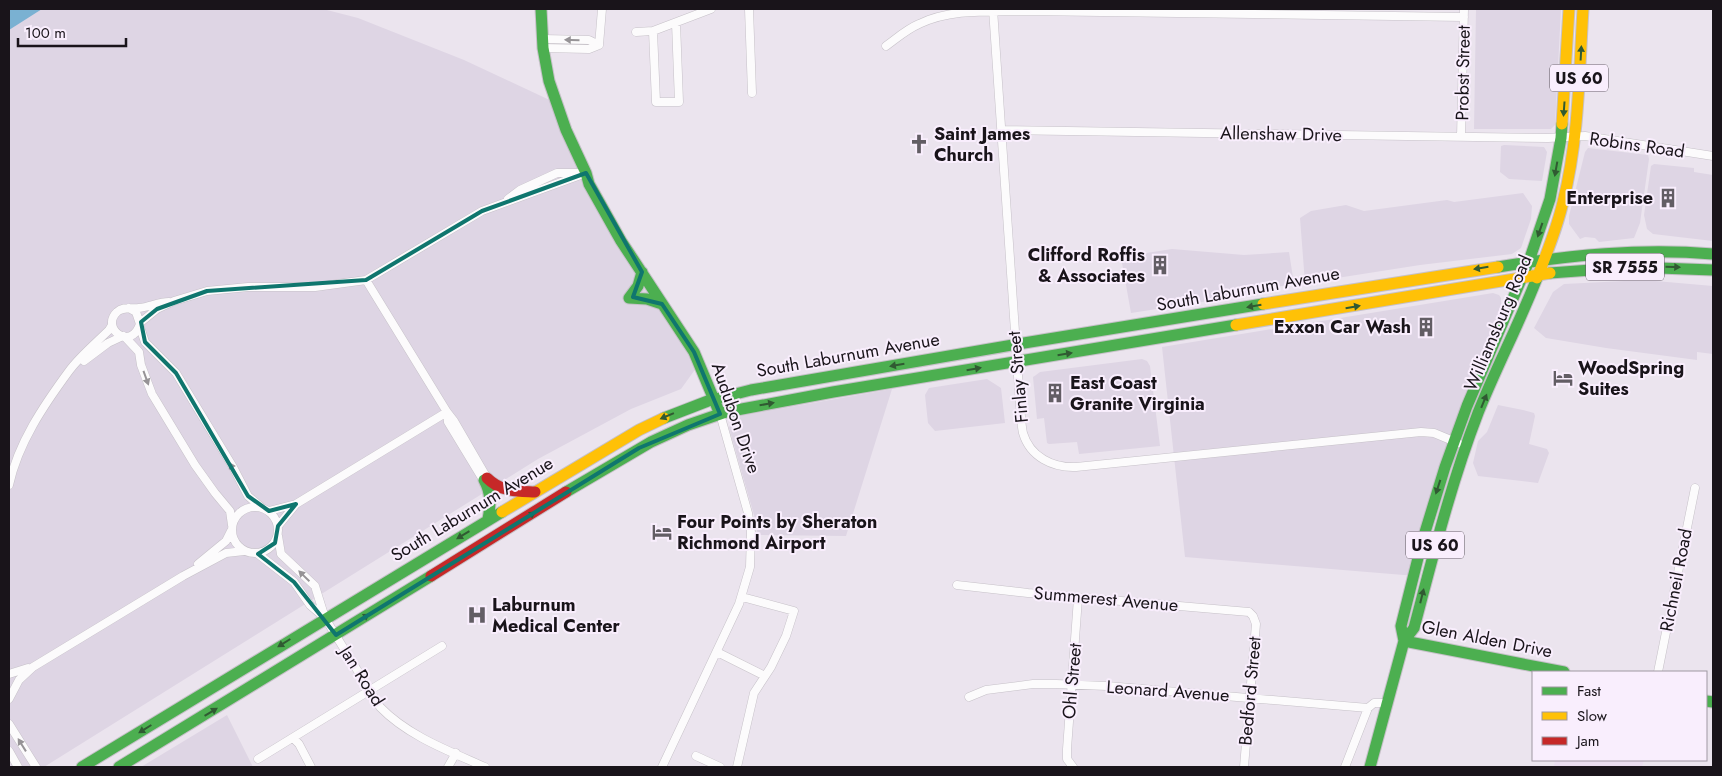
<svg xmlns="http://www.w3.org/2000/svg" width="1722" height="776" font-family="Jost,sans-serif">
<rect width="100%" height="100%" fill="#ebe4ee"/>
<path fill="#ded5e4" d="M9 9H323L358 18 464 60 556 103 586 173 699 364 681 389 631 409 538 459 44 767H9Z
M1476 9H1561L1555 125 1551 129H1474Z
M1504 145 1544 147 1547 152 1542 181 1509 179 1500 172 1501 146Z
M1588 148 1648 155 1649 159 1640 223 1634 238 1599 242 1595 238 1585 237 1580 239 1569 224V216L1585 152Z
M1654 164 1694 168V172L1713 175V241L1653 234 1647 229 1644 215 1651 166Z
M1523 193 1532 206 1531 219 1521 248 1512 254 1420 265 1305 283 1300 218 1311 211 1346 205 1364 211 1447 200 1454 202Z
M1172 249 1244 255 1289 252 1294 284 1247 292V295L1131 313 1121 257Z
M1644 280 1713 286V354L1697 352V360L1606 348 1546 338 1534 328 1553 292 1564 284Z
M1493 293 1499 295 1501 298V305L1456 440 1416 576 1185 557 1162 347Z
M1142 359 1147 361 1150 366 1160 446 1079 454 1077 442 1049 444 1047 443 1044 418 1037 419 1033 377 1036 375 1040 372Z
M987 379 1001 388 1005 423 935 431 928 423 925 395 929 388Z
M892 389 846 536 758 535 754 515 729 428 732 419 739 416Z
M1498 405 1523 410 1534 413 1535 416 1529 444 1547 449 1549 453 1538 483 1478 476 1473 463 1478 441 1487 432Z
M227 715 253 767H141Z"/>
<path fill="#eaddef" d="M1555 760H1644L1642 767H1554Z"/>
<path fill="#7ab1d2" d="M9 9H42L9 30Z"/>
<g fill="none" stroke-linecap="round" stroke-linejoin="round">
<defs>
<path id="street" d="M749 9 752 93
M993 9 1020 405C1021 414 1021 424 1023 433 1030 457 1053 468 1076 467L1421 432 1434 433 1458 443
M653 31 656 102H679L676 23
M636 32 653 31 711 9
M543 39 589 40 599 45
M599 45 602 9
M886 46C897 38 907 29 919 24 952 8 991 12 1026 11L1464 17
M543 48 589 49 599 45
M1001 130 1548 138 1585 136 1713 156
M1461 137 1464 9
M508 199 520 190 557 173H579
M366 280 447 412 454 421 487 478
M129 308 136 312 140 324C131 352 100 328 117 312 123 306 131 309 139 308 150 307 158 302 169 302
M141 322 157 309 174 301 207 291 248 287H315L366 280 482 211 586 173
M140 327 145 342 176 373 233 467 248 496 261 507
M125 337 139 352 141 365 152 394 195 465 215 493 230 511 232 525
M84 361 108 343 123 336
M447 412 448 422 482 478
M9 485C18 443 44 405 69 371 80 356 96 343 109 330L112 325
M232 530a23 23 0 1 1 46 0a23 23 0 1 1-46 0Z
M269 511 296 504 447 412
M278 526 296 504
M278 536 281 554 315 586 325 618 380 707C408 736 449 751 485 767
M258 554 294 582 310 605 325 618
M198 564 226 541 231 531
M957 585 1028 593 1249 612 1253 616 1256 624 1244 767
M717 652 765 676
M1658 672 1695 488
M9 674 28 668
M969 697 986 690 1033 684H1056L1107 686 1368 708
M9 699 19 680 33 667 183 576 226 553 244 551
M9 724 36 767
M293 738 299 744 311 767
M9 751 18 767
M696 756 720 767
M258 759 442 646
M448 767 456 753
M662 767 739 604 750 567 751 532 748 513 720 414
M737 767 754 693 771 667 786 636 794 611 742 597
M1073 767 1067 759V749L1078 598
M1345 767 1368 708 1374 703H1387"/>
<path id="fast" d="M541 9 543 48 549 81 566 130 586 173 589 184 621 241 694 352 720 414
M1498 267C1570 255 1640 248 1713 254
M1550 273 1632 267 1713 270
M629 298 647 299 662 304
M629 298 638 286 642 272
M664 418 708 401 751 390 1024 343 1263 304
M484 480C491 493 491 504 488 519
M566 492 651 442 688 425 726 412 833 392 1236 325
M1404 641 1564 672
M1404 641 1401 626 1422 542 1445 467 1467 406 1529 261 1550 199 1561 138 1562 124
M1706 701 1713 702
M82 767 502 512
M119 767 431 576
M1370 767 1404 641 1414 628C1433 556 1451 483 1478 413 1496 368 1519 324 1537 278"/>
<path id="slow" d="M1562 124 1569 9
M1537 278C1547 253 1557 228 1563 202 1579 139 1579 74 1583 9
M1263 304 1498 267
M1236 325 1550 273
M502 512 639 430 664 418"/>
<path id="jam" d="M487 478C501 492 516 491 535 492
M431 576 566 492"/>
</defs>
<use href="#street" stroke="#c6c1c8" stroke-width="9"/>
<use href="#fast" stroke="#c6c1c8" stroke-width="13"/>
<use href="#slow" stroke="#c6c1c8" stroke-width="13"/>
<use href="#jam" stroke="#c6c1c8" stroke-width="13"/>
<use href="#street" stroke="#fcfbfc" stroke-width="8"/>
<use href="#fast" stroke="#4caf50" stroke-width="11"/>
<use href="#slow" stroke="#ffc107" stroke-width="11"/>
<use href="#jam" stroke="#c62828" stroke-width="11"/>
</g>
<defs><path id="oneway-solid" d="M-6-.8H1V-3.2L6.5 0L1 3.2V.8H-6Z" transform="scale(1.25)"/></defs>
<g fill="#969396">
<use href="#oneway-solid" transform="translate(572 40) rotate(-179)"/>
<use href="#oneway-solid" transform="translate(146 378) rotate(70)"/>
<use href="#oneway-solid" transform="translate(233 469) rotate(-119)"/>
<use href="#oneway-solid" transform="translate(304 576) rotate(-136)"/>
<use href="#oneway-solid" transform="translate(22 745) rotate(-122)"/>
</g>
<g fill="#305a32">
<use href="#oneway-solid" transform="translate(1581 53) rotate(-87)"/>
<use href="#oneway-solid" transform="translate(1564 109) rotate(94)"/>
<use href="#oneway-solid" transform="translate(1556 169) rotate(100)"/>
<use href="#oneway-solid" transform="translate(1540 230) rotate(109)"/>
<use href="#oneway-solid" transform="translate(1673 267) rotate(2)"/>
<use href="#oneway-solid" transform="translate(1481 268) rotate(171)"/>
<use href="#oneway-solid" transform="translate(1254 306) rotate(170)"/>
<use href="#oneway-solid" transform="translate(1353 307) rotate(-10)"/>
<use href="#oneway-solid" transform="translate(1065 354) rotate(-9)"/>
<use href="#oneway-solid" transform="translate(897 365) rotate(170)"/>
<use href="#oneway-solid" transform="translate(974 369) rotate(-10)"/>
<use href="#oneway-solid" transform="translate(1484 401) rotate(-68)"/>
<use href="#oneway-solid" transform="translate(767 404) rotate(-10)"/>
<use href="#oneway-solid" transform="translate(667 416) rotate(157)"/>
<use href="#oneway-solid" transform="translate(1438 487) rotate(108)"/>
<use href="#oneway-solid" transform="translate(529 516) rotate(-31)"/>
<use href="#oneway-solid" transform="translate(463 535) rotate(149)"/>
<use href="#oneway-solid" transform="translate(1422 596) rotate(-76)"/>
<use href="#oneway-solid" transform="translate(363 618) rotate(-32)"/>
<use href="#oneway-solid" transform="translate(284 643) rotate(148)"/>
<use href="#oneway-solid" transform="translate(211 712) rotate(-31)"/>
<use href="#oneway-solid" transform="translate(145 729) rotate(148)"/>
</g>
<path fill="none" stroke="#0f766e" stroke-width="4" stroke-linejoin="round" d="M586 173 642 272 633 297 662 304 694 352 720 414 639 448 336 635 294 582 258 554 275 543 278 526 296 504 269 511 248 496 176 373 145 342 141 322 157 309 207 291 366 280 482 211Z"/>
<defs>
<symbol id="church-bare" viewBox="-9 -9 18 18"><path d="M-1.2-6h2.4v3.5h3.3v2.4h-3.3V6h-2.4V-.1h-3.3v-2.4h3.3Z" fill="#625d64" stroke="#f9eefd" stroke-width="2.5" paint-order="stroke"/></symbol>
<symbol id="building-bare" viewBox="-9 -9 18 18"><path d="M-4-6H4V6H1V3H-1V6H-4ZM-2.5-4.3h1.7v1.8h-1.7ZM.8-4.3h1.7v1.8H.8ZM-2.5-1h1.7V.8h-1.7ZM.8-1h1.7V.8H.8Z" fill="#625d64" stroke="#f9eefd" stroke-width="2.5" paint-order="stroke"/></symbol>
<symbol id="hotel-bare" viewBox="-9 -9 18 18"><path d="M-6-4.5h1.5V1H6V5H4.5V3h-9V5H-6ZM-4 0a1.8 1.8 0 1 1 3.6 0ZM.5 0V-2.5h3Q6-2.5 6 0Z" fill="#625d64" stroke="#f9eefd" stroke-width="2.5" paint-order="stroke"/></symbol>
<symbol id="hospital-bare" viewBox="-9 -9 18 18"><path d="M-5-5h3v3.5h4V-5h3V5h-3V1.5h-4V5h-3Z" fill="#625d64" stroke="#f9eefd" stroke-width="2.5" paint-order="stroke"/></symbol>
</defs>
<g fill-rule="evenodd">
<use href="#church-bare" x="905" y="130" width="28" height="28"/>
<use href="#building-bare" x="1654" y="184" width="28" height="28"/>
<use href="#building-bare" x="1146" y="251" width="28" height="28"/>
<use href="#building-bare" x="1412" y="313" width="28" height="28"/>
<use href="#hotel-bare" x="1549" y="364" width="28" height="28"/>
<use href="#building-bare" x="1041" y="379" width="28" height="28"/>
<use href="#hotel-bare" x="648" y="518" width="28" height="28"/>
<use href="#hospital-bare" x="463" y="601" width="28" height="28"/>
</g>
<g text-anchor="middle" stroke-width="4" stroke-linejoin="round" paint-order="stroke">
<g fill="#f9eefd" stroke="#5c555e" stroke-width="1">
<rect x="1550" y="64.5" width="58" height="27" rx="4"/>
<rect x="1586" y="253.5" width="78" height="27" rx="4"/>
<rect x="1406" y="531.5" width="58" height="27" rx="4"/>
</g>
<g font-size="16" font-weight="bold" fill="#19141a">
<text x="1579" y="84">US 60</text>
<text x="1625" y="273">SR 7555</text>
<text x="1435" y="551">US 60</text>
</g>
<g font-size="18" fill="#19141a" stroke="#f9eefd">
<text transform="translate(1463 73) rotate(-89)" y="6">Probst Street</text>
<text transform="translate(1281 134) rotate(1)" y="6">Allenshaw Drive</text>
<text transform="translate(1637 145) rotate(8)" y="6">Robins Road</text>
<text transform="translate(1248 289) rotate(-10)" y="6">South Laburnum Avenue</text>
<text transform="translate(1498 323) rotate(-67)" y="6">Williamsburg Road</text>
<text transform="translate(848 355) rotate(-10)" y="6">South Laburnum Avenue</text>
<text transform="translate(1018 377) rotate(-95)" y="6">Finlay Street</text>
<text transform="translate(736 418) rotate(71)" y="6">Audubon Drive</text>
<text transform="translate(472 509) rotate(-31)" y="6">South Laburnum Avenue</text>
<text transform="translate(1676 580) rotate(-79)" y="6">Richneil Road</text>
<text transform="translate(1106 599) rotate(5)" y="6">Summerest Avenue</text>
<text transform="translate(1487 639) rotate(11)" y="6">Glen Alden Drive</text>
<text transform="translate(362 676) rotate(58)" y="6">Jan Road</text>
<text transform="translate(1072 681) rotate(-85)" y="6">Ohl Street</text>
<text transform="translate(1168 691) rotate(4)" y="6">Leonard Avenue</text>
<text transform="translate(1250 691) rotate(-85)" y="6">Bedford Street</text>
</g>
<g font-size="18" font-weight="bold" fill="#19141a" stroke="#f9eefd" text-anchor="start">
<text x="934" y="140">Saint James<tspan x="934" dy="21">Church</tspan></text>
<text x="1653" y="204" text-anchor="end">Enterprise</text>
<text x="1145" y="261" text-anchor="end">Clifford Roffis<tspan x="1145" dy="21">&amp; Associates</tspan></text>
<text x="1411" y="333" text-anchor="end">Exxon Car Wash</text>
<text x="1578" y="374">WoodSpring<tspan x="1578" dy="21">Suites</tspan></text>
<text x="1070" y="389">East Coast<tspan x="1070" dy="21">Granite Virginia</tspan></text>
<text x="677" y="528">Four Points by Sheraton<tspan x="677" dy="21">Richmond Airport</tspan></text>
<text x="492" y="611">Laburnum<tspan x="492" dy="21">Medical Center</tspan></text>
</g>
</g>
<rect width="1722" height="776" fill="none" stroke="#19141a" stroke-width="20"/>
<rect x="1532" y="671" width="175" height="90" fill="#f9eefd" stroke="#9f97a2"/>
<rect x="1542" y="687" width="25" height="8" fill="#4caf50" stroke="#9f97a2"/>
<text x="1577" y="696" font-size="15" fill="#19141a">Fast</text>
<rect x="1542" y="712" width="25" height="8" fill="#ffc107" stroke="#9f97a2"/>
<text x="1577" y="721" font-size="15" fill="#19141a">Slow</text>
<rect x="1542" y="737" width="25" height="8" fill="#c62828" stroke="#9f97a2"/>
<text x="1577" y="746" font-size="15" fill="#19141a">Jam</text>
<path d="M18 38v8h108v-8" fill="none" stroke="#19141a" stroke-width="2.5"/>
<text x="25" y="38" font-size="15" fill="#19141a" stroke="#f9eefd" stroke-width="4" paint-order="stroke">100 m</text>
</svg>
